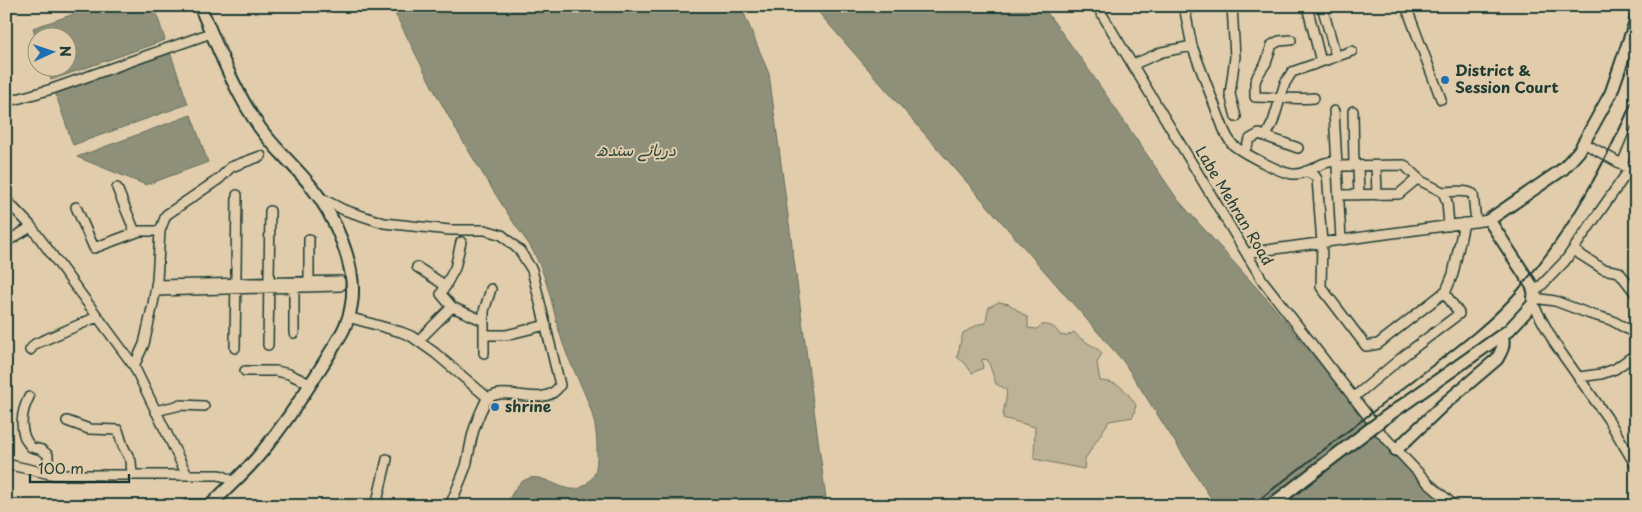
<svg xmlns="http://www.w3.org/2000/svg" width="1642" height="512" font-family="'Playpen Sans','Playpen Sans Arabic',sans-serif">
<rect width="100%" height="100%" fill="#e1ccab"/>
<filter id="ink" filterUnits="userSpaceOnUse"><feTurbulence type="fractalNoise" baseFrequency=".02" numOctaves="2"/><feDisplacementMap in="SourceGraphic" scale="10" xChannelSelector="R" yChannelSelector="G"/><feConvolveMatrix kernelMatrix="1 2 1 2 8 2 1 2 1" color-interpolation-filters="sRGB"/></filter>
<g filter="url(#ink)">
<path fill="#beb296" stroke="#6e7865" d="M999 302 1009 304 1028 318V328L1037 329 1041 325C1051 324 1055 327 1060 335L1067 336 1074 332C1082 342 1093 344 1102 353L1097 363 1100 381C1120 382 1125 389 1136 405L1133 417 1109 421 1085 459 1084 469 1034 459 1035 427 1003 418C1003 407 1008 399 1006 389L996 384 988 360 982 359 983 368 972 373 965 363 957 357 963 333 979 324 986 323 987 314 989 307Z"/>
<path fill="#8f9079" stroke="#626f5d" d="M97 6H154L165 40 51 80 47 68H68V38H38L37 40 33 28Z
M391 6H741L769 74 827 506H506C511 495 517 481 530 478 548 474 571 501 587 483 589 481 593 478 594 475 597 468 597 459 597 452 598 411 581 389 566 352 554 321 551 285 535 255 529 242 518 230 510 217 489 184 468 151 449 117 428 81 411 43 391 6Z
M813 6H1042L1082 60 1178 200 1272 305 1387 447 1448 506H1216L1123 361Z
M170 52 188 104 73 145 55 92Z
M191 115 208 162 146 185 77 157Z"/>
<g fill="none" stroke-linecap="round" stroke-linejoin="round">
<defs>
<path id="minor" d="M1097 6 1263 281 1381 433 1429 484 1455 506
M1184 6 1192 46 1224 130C1226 135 1229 140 1232 144 1241 152 1285 176 1296 174 1311 173 1319 161 1337 161
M1232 6 1235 57 1230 94 1236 117
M1307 6 1321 62
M1322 6 1336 56
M1406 6 1441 99
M1185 8 1204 6
M1291 40 1279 41 1272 45 1266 63 1258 75 1255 82V97C1275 97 1294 100 1314 98
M1132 65 1162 52 1192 46
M6 102 52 89 211 33
M1334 111 1341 240
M1353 111 1354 166
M1266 136 1273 122 1285 83 1292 72 1352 51
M1584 143 1630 169
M1244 152 1250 139 1259 134 1298 148
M1622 164 1636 130
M1337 166 1404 165 1421 181 1443 192 1447 202 1449 226
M1358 166 1359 195
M1376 166 1377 195
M1306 171 1315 176 1317 179 1322 243 1321 287 1366 346 1378 344 1446 291 1453 274 1464 223
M117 188 135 232
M1443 192C1453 192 1464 189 1473 194L1476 222
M1339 195 1399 194 1418 178
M319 197 344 210 384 223 450 230H485L502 235 520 251 532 270 560 385C545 412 500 381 486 401 484 403 483 408 481 411 478 418 475 425 473 433 470 444 469 455 466 466 461 480 455 493 450 506
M6 200 30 225 134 366 187 475
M76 207 94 248 140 231H160
M6 242 31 227
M461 242 455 268 441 294 452 307 484 321
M1573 250 1603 269 1619 272 1636 294
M1252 252 1489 220
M417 267 446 286
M309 282V239
M294 283V333
M155 291 340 286V281L156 285
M1534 293 1565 261 1634 163H1636
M1534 298 1555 301 1590 314 1611 320 1629 330 1636 331
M1533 304 1555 344 1608 419 1636 466
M348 317 401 332 411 336 435 353 488 398
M484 335H506L546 325
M418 341 452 307
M268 345 270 211
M235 348 237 195
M30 350 35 344 97 317
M484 353V311L491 289
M134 366 144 344 153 304 157 280 160 231 166 215 219 179 231 167 261 156
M245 371H276L289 374 310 384
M1579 377 1601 374 1615 369 1636 354
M29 397C21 412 18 433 31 447L42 450 48 455V474
M1353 398 1406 354 1459 314V313L1444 292
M155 411 181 405 204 406
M67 421 89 429 118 430 123 446 131 461 132 475
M6 464 55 475H218L223 476 234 482
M376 506 387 459"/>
<path id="major" d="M200 6C218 48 234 91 260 128 275 149 294 165 310 185 334 214 359 269 351 307 348 327 335 344 325 361 304 395 282 429 255 460 241 476 225 490 210 506
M1383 419 1509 330 1533 304 1534 293 1532 286 1489 220 1563 169 1579 151 1611 93 1636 20
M1396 450 1443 405 1497 359C1502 350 1505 345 1502 335
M188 506H206"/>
</defs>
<use href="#minor" stroke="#1f3d34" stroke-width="12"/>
<use href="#major" stroke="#1f3d34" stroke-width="15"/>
<use href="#minor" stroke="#e1ccab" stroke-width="9"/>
<use href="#major" stroke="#e1ccab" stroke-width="11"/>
<path stroke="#1f3d34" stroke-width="2" d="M1251 506C1304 465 1357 424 1410 383 1447 354 1487 326 1518 290 1569 231 1605 164 1636 93"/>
<defs>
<path id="major-bridge" d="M1270 506 1383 419"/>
</defs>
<use href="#major-bridge" stroke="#1f3d34" stroke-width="15" stroke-linecap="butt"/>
<use href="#major-bridge" stroke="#e1ccab" stroke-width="11"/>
</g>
</g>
<g fill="#1f6fb2" stroke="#e1ccab" stroke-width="2">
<circle cx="1445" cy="80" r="5"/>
<circle cx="495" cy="407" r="5"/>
</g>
<g text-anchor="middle" stroke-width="4" stroke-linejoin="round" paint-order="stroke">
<g font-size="15" font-weight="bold" fill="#1f3d34" stroke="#e1ccab" text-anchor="start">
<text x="1455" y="76">District &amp;<tspan x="1455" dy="17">Session Court</tspan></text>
<text x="505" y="412">shrine</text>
</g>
<g font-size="15" fill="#1f3d34" stroke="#e1ccab">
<text transform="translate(1234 206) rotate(59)" y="5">Labe Mehran Road</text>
</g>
<g font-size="16" font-style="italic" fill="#2a453b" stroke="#e1ccab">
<text x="636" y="156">دریائے سندھ</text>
</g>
</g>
<rect width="1642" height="512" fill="none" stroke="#e1ccab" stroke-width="25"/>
<rect x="12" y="12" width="1617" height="487" fill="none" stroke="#1f3d34" stroke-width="2" filter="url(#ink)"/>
<g transform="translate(52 52) rotate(87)"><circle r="24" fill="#e1ccab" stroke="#93937b"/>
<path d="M0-4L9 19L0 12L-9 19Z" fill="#1f6fb2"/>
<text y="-8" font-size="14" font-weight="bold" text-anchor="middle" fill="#1f3d34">N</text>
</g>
<path d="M30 474v8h99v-8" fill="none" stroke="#1f3d34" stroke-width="2.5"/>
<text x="38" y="474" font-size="15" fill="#1f3d34" stroke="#e1ccab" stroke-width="4" paint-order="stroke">100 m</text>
</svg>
